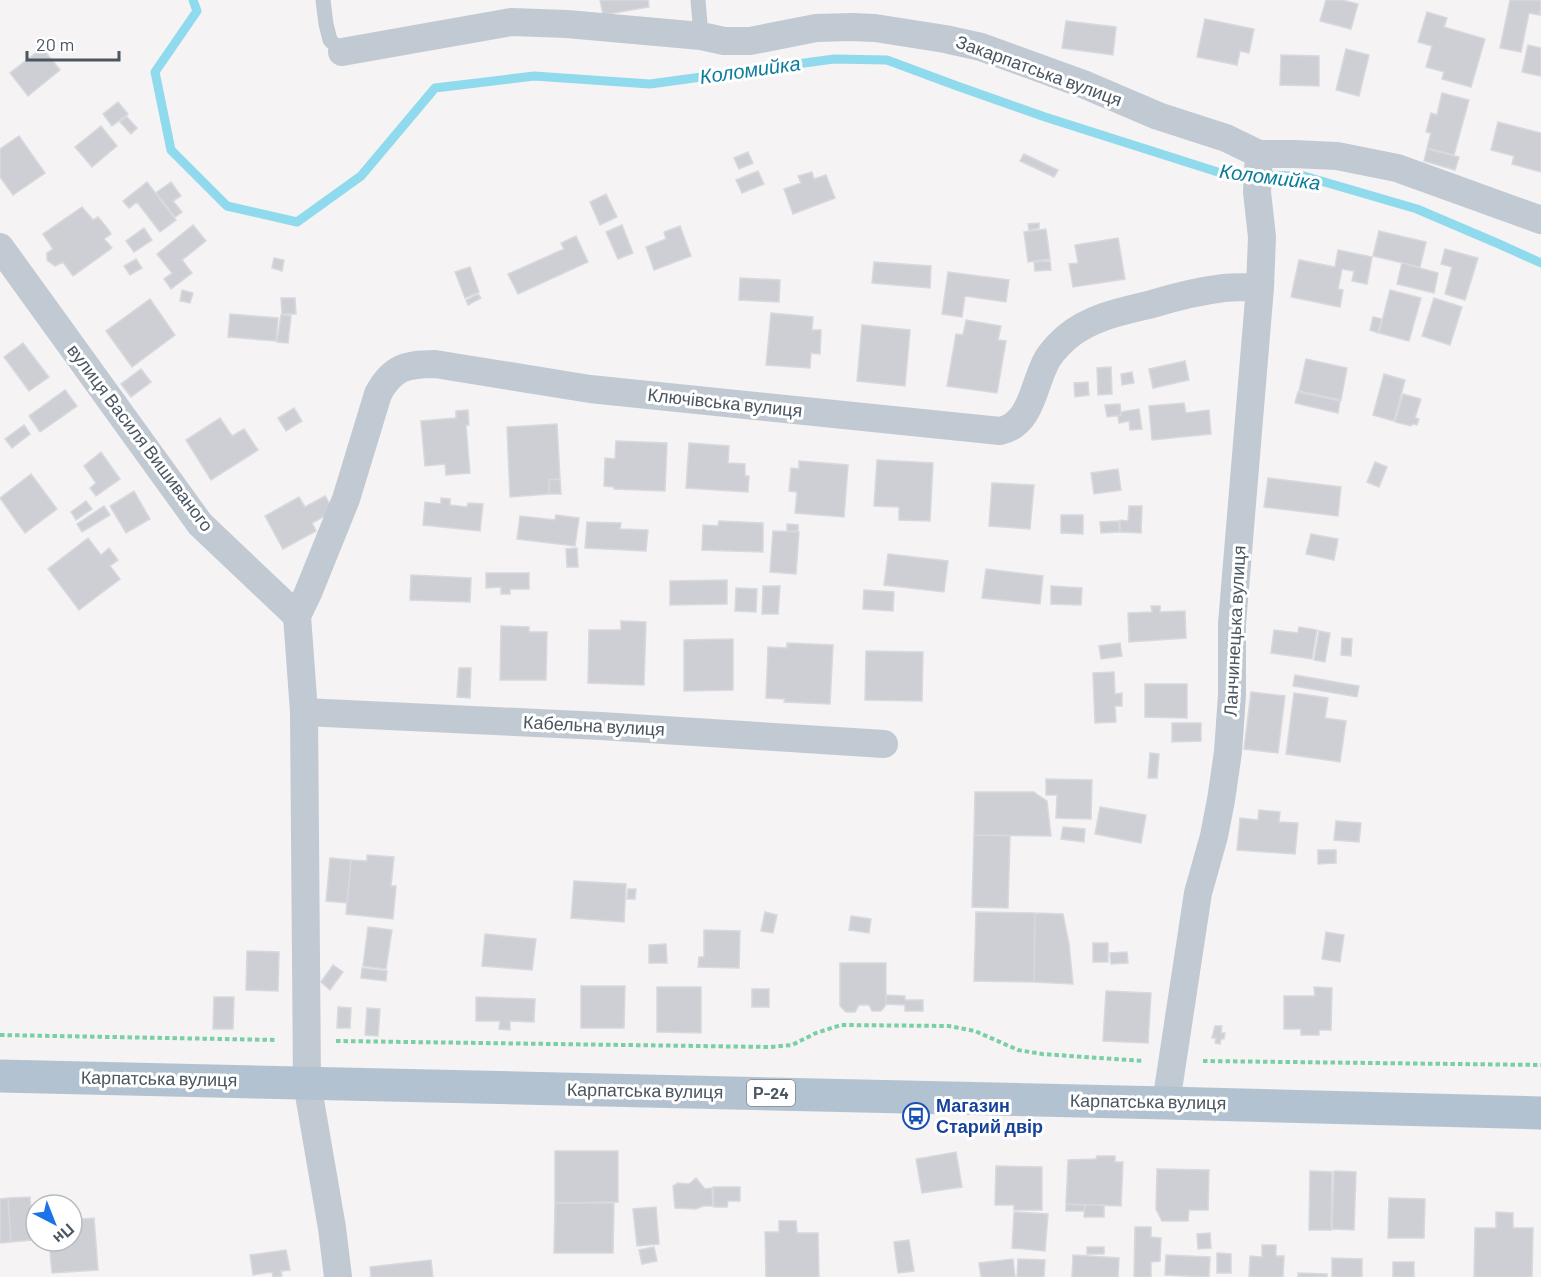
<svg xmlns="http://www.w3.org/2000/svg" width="1541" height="1277" font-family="Barlow,sans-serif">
<rect width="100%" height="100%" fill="#f5f3f3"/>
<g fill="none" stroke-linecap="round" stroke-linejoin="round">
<path stroke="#90daee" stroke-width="9" d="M193 0 197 11 155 72 171 150 227 206 297 222 361 176 435 88 534 76 650 84 834 59 887 60 957 86 1045 117 1224 174 1304 176 1417 209 1499 244 1541 263"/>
</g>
<path fill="#cdcfd5" stroke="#d7d9de" stroke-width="1.5" d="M600 0H648L649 7 603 15Z
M1326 0H1342L1358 4 1351 29 1320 21Z
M1510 0H1541L1540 15 1529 13 1521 52 1500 48Z
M1427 12 1447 18 1444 27 1485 39 1471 87 1442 79 1444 72 1426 67 1432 46 1418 42Z
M1205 19 1254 29 1249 53 1240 51 1237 65 1197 57Z
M1066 21 1116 27 1113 55 1062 48Z
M1528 45 1541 48V76L1522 72Z
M42 48 60 70 28 96 10 73Z
M1346 49 1369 55 1359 96 1336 90Z
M1281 55 1319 56V86L1280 85Z
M1442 93 1469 100 1454 155 1427 148 1431 133 1426 132 1431 113 1437 115Z
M118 102 128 114 112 126 103 114Z
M126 116 137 128 131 134 120 122Z
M1498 122 1541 133V172L1512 164 1514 156 1491 150Z
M101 126 117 146 92 167 75 147Z
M19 136 45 173 13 195 0 177V149Z
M1427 149 1459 157 1455 170 1424 161Z
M748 152 753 163 739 169 734 158Z
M1024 154 1058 170 1054 177 1020 161Z
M758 171 764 184 742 193 736 180Z
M812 172 814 179 826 175 835 198 793 214 784 189 801 183 798 176Z
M147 182 176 220 160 232 137 202 129 208 123 201Z
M171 182 181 196 173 201 182 212 175 217 156 193Z
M606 194 617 217 600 225 590 202Z
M82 207 93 220 98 217 108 229 111 234 104 239 112 248 73 276 63 262 55 266 47 260V253L53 249 43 234Z
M1039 223V228L1029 230 1028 224Z
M193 225 206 241 182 260 192 273 171 289 164 279 172 273 157 254Z
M622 225 633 253 618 259 606 232Z
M680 226 691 256 654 270 646 247 666 239 664 232Z
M144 228 152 240 134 252 126 241Z
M1046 229 1050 259 1028 262 1024 232Z
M1379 231 1426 242 1420 267 1373 256Z
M576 236 588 262 518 294 508 274 564 249 561 243Z
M1118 238 1125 279 1073 287 1069 264 1078 263 1075 245Z
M1445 249 1478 258 1465 300 1445 294 1452 267 1441 264Z
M1338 250 1372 257 1367 284 1352 281 1354 271 1342 269 1338 289 1343 290 1340 307 1291 297 1299 260 1335 267Z
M274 258 284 260 282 271 272 268Z
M136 259 142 268 130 275 124 266Z
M1050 261 1051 270 1035 271 1034 262Z
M874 262 931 266 930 288 872 283Z
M1402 263 1438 273 1434 293 1397 284Z
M470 267 479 292 465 298 455 272Z
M948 272 1009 280 1006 302 965 296 962 317 942 314Z
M740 278 780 280 779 302 739 300Z
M182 290 193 293 190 303 180 301Z
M1390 290 1421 298 1409 341 1379 333Z
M478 294 481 298 468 305 466 300Z
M281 298H295L296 314H282Z
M1434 298 1462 307 1450 345 1422 336Z
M150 299 175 335 132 367 106 331Z
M771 313 813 317 812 330H821L820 354 811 353 810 368 766 365Z
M230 314 278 318 276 341 228 337Z
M281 315 291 316 288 343 277 342Z
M1373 317 1382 319 1378 333 1370 330Z
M966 320 1001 326 998 340 1006 341 997 393 947 386 956 334 963 335Z
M862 325 910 330 905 386 857 381Z
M23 343 49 377 29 391 4 357Z
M1306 359 1347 368 1341 400 1299 391Z
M1185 361 1189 380 1153 388 1149 369Z
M1111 367 1112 394 1098 395 1097 368Z
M141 369 151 382 131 397 121 384Z
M1132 372 1134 383 1122 385 1121 374Z
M1384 374 1405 380 1394 421 1373 415Z
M1088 382 1089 395 1075 397 1074 383Z
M65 390 77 406 40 432 29 416Z
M1298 392 1340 401 1338 413 1295 403Z
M1403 394 1421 399 1415 418 1419 419 1417 425 1412 424 1411 426 1395 422Z
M1184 403 1186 413 1209 410 1211 434 1152 440 1149 406Z
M1120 404 1121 415 1107 417 1105 405Z
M294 408 302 421 286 431 278 418Z
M1139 409 1142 429 1130 430 1129 421 1119 423 1118 416 1121 415V412Z
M468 410 469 425H466L470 473 446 475 445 464 425 466 421 421 456 418V411Z
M220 418 232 436 244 429 258 450 211 480 186 440Z
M557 424 560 479 549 480V494L510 497 507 427Z
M24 425 30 434 12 448 5 439Z
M616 441 667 443 665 491 614 489V487L604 486 605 458 615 459Z
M689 443 729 446 728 463 745 464V476H749L748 492 686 488Z
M101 452 120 479 96 496 90 488 96 483 84 466Z
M877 460 933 463 930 521 899 520V507L874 506Z
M799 461 848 465 844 517 795 513 797 492 789 491 791 468 799 469Z
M1375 462 1387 467 1379 487 1367 482Z
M1118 469 1121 490 1094 494 1091 473Z
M31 474 57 509 25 533 0 498Z
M1268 478 1341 487 1338 516 1264 507Z
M560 479 561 494H549V480Z
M992 483 1034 485 1030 529 989 526Z
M134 491 150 519 126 533 110 506Z
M325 496 334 511 312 523 316 531 283 549 265 516 299 497 305 507Z
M441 498 450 499V505L467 507 468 503 483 504 480 531 423 525 425 502 441 504Z
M86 501 92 509 76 520 71 512Z
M104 506 110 515 82 532 77 524Z
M1129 506H1142L1141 533 1120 532V520L1128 521Z
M556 515 579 518 575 546 517 539 520 516 555 520Z
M1061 515H1083V534L1061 533Z
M719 521 763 523V552L702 550 703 525 718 526Z
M1119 521V532L1101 533 1100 522Z
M587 522 621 523 620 529 648 530 646 551 585 548Z
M787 524 798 525V531H787Z
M773 531 799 532 796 574 770 572Z
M1311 534 1338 539 1334 560 1306 554Z
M88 538 101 555 109 548 118 560 110 566 120 579 79 610 48 569Z
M577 548 578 567H567L566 549Z
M888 554 948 561 944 592 884 585Z
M986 569 1043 576 1040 604 982 598Z
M486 573H529V589H510V594H501V587L486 588Z
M411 575 471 578 470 602 410 600Z
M727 580V604L670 605V581Z
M763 586H780L778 614H762Z
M1051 586 1082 588 1081 605 1051 604Z
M736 588 757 589 756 612 735 611Z
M864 590 894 592 893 611 863 609Z
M1151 606H1160V612L1185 611 1186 638 1129 642 1128 613 1152 612Z
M621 621 646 622 644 685 588 683 589 630H621Z
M501 626 529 627V632H547L546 680H500Z
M1299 627 1317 630 1312 659 1271 653 1274 630 1298 633Z
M1319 631 1330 633 1325 662 1314 660Z
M1342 638 1352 639 1351 656 1341 655Z
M733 639V690L684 691V640Z
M787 643 833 645 830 704 784 702 785 699 766 698 768 647 787 648Z
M1120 643 1122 656 1101 659 1099 646Z
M866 651 923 652 922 701 865 700Z
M459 668H471L470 698 457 697Z
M1114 672 1115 694 1122 693V706H1115L1116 722 1095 723 1093 673Z
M1295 675 1359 686 1357 697 1293 686Z
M1145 684H1187V718L1145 717Z
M1251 692 1285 696 1278 753 1244 749Z
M1294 693 1328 698 1325 718 1346 721 1340 762 1286 754Z
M1172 723H1201V741L1172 742Z
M1150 753 1159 754 1157 778H1148Z
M1046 779 1092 780 1091 819 1056 818 1057 795H1046Z
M975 792H1034L1038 795 1047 801 1051 836 974 835Z
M1100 807 1146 815 1141 843 1095 834Z
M1259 810 1280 812 1279 822 1298 823 1295 854 1237 850 1240 818 1258 820Z
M1336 821 1361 823 1359 842 1334 840Z
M1063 827 1085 829 1084 842 1061 839Z
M974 835 1010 836 1008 908 972 907Z
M1318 850H1336V863L1318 864Z
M367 855 394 857 391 886H396L393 919 346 914 351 860 367 861Z
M330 858 351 860 347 903 326 901Z
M574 881 626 884 624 922 571 918Z
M628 889H636L635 899H627Z
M765 912 777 915 773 933 761 931Z
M976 912 1035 913 1034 982 974 981Z
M1035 913 1063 914 1069 944 1073 984 1034 982Z
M851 916 871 919 869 933 849 930Z
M368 927 392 930 386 969 363 966Z
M704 930 740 931 739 968 698 967 699 957H704Z
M1326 932 1344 935 1340 962 1322 959Z
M485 934 536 939 532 970 482 966Z
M1093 943H1108V962H1093Z
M666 944 667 963H649V945Z
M247 951 279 952 278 991 246 990Z
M1127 952 1128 963 1111 964 1110 953Z
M840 963H886V1005L881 1011H872L869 1005H859L855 1012H846L840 1006Z
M333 965 343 972 330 990 321 982Z
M362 968 387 971 386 981 361 978Z
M581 986H625L624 1028H581Z
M657 987H701V1033L657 1032Z
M1314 987 1332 988 1331 1030H1319V1035H1301V1029H1284V996H1315Z
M752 989H769V1007H752Z
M1106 991 1151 993 1148 1043 1103 1041Z
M886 995 905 996V1000H923V1011H905V1005L886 1004Z
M214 997H234L233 1029H213Z
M476 997 535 999 534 1022 510 1021V1030L499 1029 500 1021H476Z
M338 1007 351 1008 350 1028H337Z
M367 1008 380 1009 378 1036 365 1035Z
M1215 1026H1222L1221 1033H1225L1224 1039H1221L1220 1044 1215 1043 1216 1038H1212Z
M555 1151H618V1202L555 1203Z
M956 1152 962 1187 922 1193 916 1159Z
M1097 1156H1115V1162H1123L1121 1206 1066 1204 1068 1160 1096 1159Z
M996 1166 1042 1167V1210H1014V1205H995Z
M1157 1169 1209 1170 1208 1210H1189L1188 1221H1162L1156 1209Z
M1310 1171 1332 1172 1331 1230H1309Z
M1334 1171 1356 1172 1354 1230 1332 1229Z
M696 1178 705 1189 712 1188 713 1206H703L696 1209 675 1208 673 1186 678 1183 689 1184Z
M713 1187H740V1201H728L727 1207H714Z
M30 1197 33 1240 11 1242 8 1198Z
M8 1198 11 1242 0 1243V1199Z
M1389 1198 1425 1199 1424 1238H1388Z
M555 1203H614L613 1253H554Z
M1066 1204 1085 1205 1084 1211H1066Z
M1085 1205H1104V1217H1084Z
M656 1207 659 1244 637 1246 633 1209Z
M1014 1212 1048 1214 1045 1251 1012 1248Z
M1496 1212 1513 1213V1228H1533L1532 1277H1474L1475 1228H1496Z
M94 1218 98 1270 52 1273 49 1241H72V1220Z
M779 1221H796L797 1233H818L819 1277H766L765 1232H779Z
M1135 1227H1151V1237L1161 1238 1160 1261 1151 1262V1277H1134Z
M1210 1233 1211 1248 1198 1249 1197 1234Z
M909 1240 914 1271 898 1273 894 1242Z
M1262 1245H1276V1256H1284L1283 1277H1249L1250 1256 1262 1257Z
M654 1247 657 1261 642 1264 639 1250Z
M1087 1247H1104V1254H1087Z
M286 1250 290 1270 281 1271 282 1276 273 1277 272 1272 253 1275 250 1255Z
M1217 1253 1231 1254V1273H1217Z
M1073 1255 1119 1258 1118 1277H1072Z
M1166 1255 1210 1257 1209 1277 1165 1275Z
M1332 1258 1362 1259V1277H1332Z
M1013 1259 1015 1277H981L979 1263Z
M1018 1259 1045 1260 1044 1277H1017Z
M431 1260 433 1277H371L370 1267Z
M1393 1262H1414V1277H1393Z
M1298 1273 1327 1274V1277H1298Z"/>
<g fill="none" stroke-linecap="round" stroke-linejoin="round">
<path stroke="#7ad0a6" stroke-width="4" stroke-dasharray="4.5 3" stroke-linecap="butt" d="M0 1035 277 1040
M336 1041 770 1047 792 1045 816 1033 841 1025 949 1026 975 1031 1018 1050 1042 1054 1144 1061
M1203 1061 1541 1065"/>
<path stroke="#c1cad2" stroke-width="15" d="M323 0 326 24 330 40 342 52
M698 0 701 36"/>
<path stroke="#c1cad2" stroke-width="28" d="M342 52 511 22 567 24 701 36 724 41H750L816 28 851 27 875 28 945 39 981 47 1083 84 1158 116 1226 138 1259 154H1293L1337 156 1397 168 1541 220
M0 247 200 524 297 616
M297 616 308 593 346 499 378 394C392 367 407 364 435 364L590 389 1000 431C1030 425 1033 389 1044 366 1048 355 1058 345 1067 337 1091 317 1122 311 1152 304 1175 297 1199 291 1224 288 1236 287 1248 287 1260 287
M297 616 304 712 307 1083 332 1228 338 1277
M304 712 601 726 884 744
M1166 1103 1198 893 1214 836 1221 800 1228 752 1232 695V624L1260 287 1262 237 1257 192 1259 154"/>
<path stroke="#b3c2d1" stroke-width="33" d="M0 1076 1166 1103 1541 1113"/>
</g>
<defs>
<symbol id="bus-ring" viewBox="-11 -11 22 22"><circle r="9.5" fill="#fff" stroke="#1a4fb4" stroke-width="1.5"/><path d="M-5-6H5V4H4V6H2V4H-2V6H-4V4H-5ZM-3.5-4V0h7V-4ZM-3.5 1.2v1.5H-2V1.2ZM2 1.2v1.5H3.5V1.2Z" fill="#1a4fb4"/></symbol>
</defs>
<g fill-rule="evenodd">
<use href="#bus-ring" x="901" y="1101" width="30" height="30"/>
</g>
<g text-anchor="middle" stroke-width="6" stroke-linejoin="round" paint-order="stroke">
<rect fill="#fff" stroke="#808990" stroke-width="1.5" x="747" y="1080" width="48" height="26" rx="4.5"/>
<g font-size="16" font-weight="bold" fill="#4a5661">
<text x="771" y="1099">Р-24</text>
</g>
<g font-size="18" fill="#4a5661" stroke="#fff">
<text transform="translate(1039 71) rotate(20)" y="6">Закарпатська вулиця</text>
<text transform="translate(725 403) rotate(6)" y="6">Ключівська вулиця</text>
<text transform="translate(140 438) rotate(53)" y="6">вулиця Василя Вишиваного</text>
<text transform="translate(1235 631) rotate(-87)" y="6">Ланчинецька вулиця</text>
<text transform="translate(594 726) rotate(3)" y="6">Кабельна вулиця</text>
<text transform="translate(159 1079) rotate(1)" y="6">Карпатська вулиця</text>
<text transform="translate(645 1091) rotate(1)" y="6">Карпатська вулиця</text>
<text transform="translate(1148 1102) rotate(1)" y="6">Карпатська вулиця</text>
</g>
<g font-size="18" font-weight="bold" fill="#164399" stroke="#fff" text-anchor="start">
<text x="936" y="1112">Магазин<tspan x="936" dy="21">Старий двір</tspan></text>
</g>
<g font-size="20" font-style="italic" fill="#0c7c9b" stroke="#fff">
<text transform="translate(750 70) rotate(-8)" y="7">Коломийка</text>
<text transform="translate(1270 177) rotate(7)" y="7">Коломийка</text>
</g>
</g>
<g transform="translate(54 1223) rotate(138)"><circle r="28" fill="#ffffff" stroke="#b7bbc0" stroke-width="1.5"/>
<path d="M0-4.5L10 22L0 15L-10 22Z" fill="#1a73e8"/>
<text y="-9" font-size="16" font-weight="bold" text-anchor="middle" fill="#4a5661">Пн</text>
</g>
<path d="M27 51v9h92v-9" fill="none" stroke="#4a5661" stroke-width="3"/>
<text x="36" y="51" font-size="18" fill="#4a5661" stroke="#ffffff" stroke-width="4.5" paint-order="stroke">20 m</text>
</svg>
